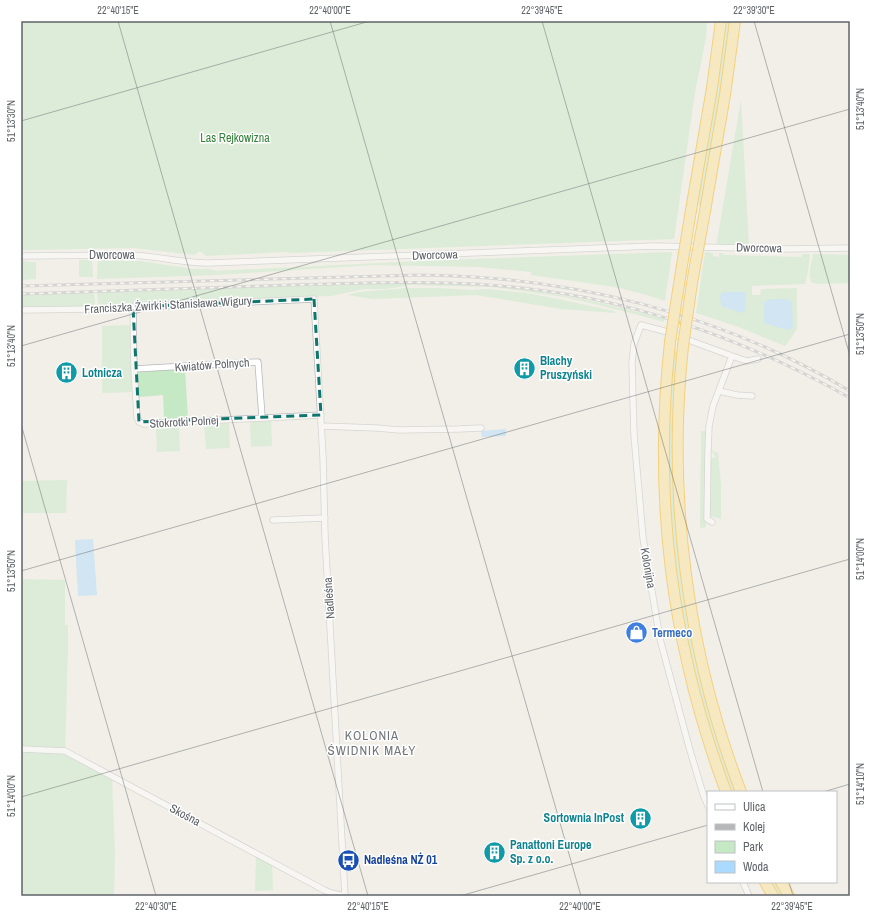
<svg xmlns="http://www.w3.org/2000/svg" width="871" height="917" font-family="'Archivo Narrow',sans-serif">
<rect width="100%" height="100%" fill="#f1efe8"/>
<path fill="#c5e8c5" d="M21 21H707L706 38 695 92 674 239 291 253 286 252 206 256 202 252H198L195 255 134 248 21 250Z
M724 21H731L728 47 702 206 695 205Z
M741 100 749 247H716Z
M672 252 665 301 647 295 615 287 531 275V272L479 267 375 265 215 275 97 279 98 260 140 261 193 269H208L217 271 420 261Z
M705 252 713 253V256L719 257V253H723V255L802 257V254H810C810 260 807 280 805 284L752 286V295H760L761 290 763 289 797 288V329L785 346 736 326 696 313Z
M813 254 850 255V283L819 284 812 283C807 274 812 263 813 254Z
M79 260H92L93 277H79Z
M21 261H28V262H36V279L21 280Z
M367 284C401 284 434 283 467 285 534 287 600 301 664 319V322L635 314 565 297 494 287 448 286 410 285 386 289H364L331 296 184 301 100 306 98 303 97 292Z
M405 288H437L472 290 487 289 526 293 558 299 614 311 616 313 561 309 476 295 372 299 348 295C367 289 386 291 405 288Z
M94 292 95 303 93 306 21 308V295Z
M130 325 132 392 102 393V326Z
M674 351 680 352 675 411 687 606 738 792H729L701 709 676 589 667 496 668 411Z
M185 369 188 418 164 419 163 395 139 397 138 372Z
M271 421 272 446 251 447 250 422Z
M229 423 230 448 206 449 204 424Z
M179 426 180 451 157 452 156 427Z
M701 431H706L705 473 706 527 700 528Z
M711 450 718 453 721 485V519L710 516V459L716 457Z
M67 480 66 513H21V481Z
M21 579 65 580V625H68V649L65 752 112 778 115 855 114 896H21Z
M256 856 272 864 273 890 255 891Z
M769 882H779L786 896H776Z"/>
<path fill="#aadaff" d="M723 292H744L746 294 745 311 742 313 721 306 720 295Z
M784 299C789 300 791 300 792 304L793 326 791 329 788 330 764 323V302C769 298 778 299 784 299Z
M506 429V436L482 437 481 431Z
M93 539 97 595 78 596 75 540Z"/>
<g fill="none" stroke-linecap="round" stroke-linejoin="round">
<defs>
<path id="minor" d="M21 256 131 255C157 256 183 263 209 263L654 246 784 249 850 248
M133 307 134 369 137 417 139 422 144 424 321 415
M21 310 97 309 314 299 323 457 325 536 345 896
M732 356 747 361 758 359
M134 369 258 362 262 417
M719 391 737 395 752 396
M321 426 377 428 399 430 458 429 481 428
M273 520 325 518
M21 749 65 751 324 890 331 893 345 896
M708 806 703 794 689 747 660 639 643 538 634 435 632 363 634 344 641 325 664 331 732 356 713 406 709 426 708 452 707 519 712 522
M743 882 749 896"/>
<path id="motorway" d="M691 210 712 88 721 21
M705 211 725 95 735 21
M670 342C653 499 671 644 726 792
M683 346C667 497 687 651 741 792
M765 882 773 896
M781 882 789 896"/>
</defs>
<use href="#minor" stroke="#b5b8bc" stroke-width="7"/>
<use href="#motorway" stroke="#f9ab00" stroke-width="12"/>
<use href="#minor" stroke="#fff" stroke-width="5.5"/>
<use href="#motorway" stroke="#fde293" stroke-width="10"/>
<defs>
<path id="rail" d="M21 286 420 275C571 276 719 313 850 391
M21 294C111 291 200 288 290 285 343 284 395 281 448 283 495 284 542 289 588 298 681 317 768 352 850 398"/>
</defs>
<use href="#rail" stroke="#b6b7b8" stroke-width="3"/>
<use href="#rail" stroke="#fff" stroke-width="1.5" stroke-dasharray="4.5" stroke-linecap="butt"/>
<defs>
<path id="motorway-bridge" d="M670 342 679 284 691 210
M683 346 692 283 705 211"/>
</defs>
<use href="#motorway-bridge" stroke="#f9ab00" stroke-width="12" stroke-linecap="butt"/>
<use href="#motorway-bridge" stroke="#fde293" stroke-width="10"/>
</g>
<path d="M0 0H871V917H0ZM314 299 321 415 139 422 133 307Z" fill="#f1efe8" fill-opacity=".55" fill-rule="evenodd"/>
<path fill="none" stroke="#0f766e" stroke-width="3" stroke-dasharray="8 5" stroke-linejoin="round" d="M314 299 321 415 139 422 133 307Z"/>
<path fill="none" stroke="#5f6368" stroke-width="1" stroke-opacity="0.45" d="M118 21 368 896M330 21 581 896M542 21 763 792M754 21 850 356M21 121 370 21M21 346 850 109M21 424 156 896M21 571 850 334M823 792 850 784M21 797 850 559M789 882 793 896M460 896 708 825"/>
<defs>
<symbol id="building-disc" viewBox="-11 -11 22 22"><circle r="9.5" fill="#0f9aa8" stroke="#fff"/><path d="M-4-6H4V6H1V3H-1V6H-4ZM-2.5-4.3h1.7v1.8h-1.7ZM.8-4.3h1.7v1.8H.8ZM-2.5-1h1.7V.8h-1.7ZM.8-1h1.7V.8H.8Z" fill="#fff"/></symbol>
<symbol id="shop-disc" viewBox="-11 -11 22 22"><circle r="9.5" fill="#3f7fe0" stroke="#fff"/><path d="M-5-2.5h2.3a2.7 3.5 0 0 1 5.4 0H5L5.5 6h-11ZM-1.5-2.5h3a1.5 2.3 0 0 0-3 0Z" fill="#fff"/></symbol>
<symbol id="bus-disc" viewBox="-11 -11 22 22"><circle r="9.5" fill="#1a4fb4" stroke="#fff"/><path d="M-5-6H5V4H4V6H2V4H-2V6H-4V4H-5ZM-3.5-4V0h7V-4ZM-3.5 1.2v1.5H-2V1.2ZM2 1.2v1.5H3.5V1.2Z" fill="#fff"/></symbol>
</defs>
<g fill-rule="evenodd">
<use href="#building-disc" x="512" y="356" width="25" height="25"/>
<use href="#building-disc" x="54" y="360" width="25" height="25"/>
<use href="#shop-disc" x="624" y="620" width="25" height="25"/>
<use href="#building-disc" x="628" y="806" width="25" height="25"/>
<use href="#building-disc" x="482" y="840" width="25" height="25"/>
<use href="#bus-disc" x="336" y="848" width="25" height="25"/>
</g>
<g text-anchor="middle" stroke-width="3" stroke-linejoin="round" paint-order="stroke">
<g font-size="12" fill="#348238" stroke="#fff">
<text x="235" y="142">Las Rejkowizna</text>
</g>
<g font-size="12" fill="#5f6368" stroke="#fff">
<text transform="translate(759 248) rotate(1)" y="4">Dworcowa</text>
<text x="112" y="259">Dworcowa</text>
<text transform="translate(435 255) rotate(-2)" y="4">Dworcowa</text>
<text transform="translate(168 305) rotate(-3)" y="4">Franciszka Żwirki i Stanisława Wigury</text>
<text transform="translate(212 365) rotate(-4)" y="4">Kwiatów Polnych</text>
<text transform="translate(184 422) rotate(-3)" y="4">Stokrotki Polnej</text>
<text transform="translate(648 568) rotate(80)" y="4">Kolonijna</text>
<text transform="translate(329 598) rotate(-94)" y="4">Nadleśna</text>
<text transform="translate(185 815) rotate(28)" y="4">Skośna</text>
</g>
<g font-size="12" font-weight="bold" fill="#0d838f" stroke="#fff" text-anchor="start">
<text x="540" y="365">Blachy<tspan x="540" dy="14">Pruszyński</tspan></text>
<text x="82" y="377">Lotnicza</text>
<text x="624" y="822" text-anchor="end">Sortownia InPost</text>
<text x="510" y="849">Panattoni Europe<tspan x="510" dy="14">Sp. z o.o.</tspan></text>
</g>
<g font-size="12" font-weight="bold" fill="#366cbe" stroke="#fff" text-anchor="start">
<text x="652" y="637">Termeco</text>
</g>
<g font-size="12" font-weight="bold" fill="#164399" stroke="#fff" text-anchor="start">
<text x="364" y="864">Nadleśna NŻ 01</text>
</g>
<g font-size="13" letter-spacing="1" fill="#70757a" stroke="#fff">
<text x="372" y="740">KOLONIA<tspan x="372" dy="15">ŚWIDNIK MAŁY</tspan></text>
</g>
</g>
<rect width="871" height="917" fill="none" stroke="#ffffff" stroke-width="44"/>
<rect x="707" y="791" width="130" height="92" fill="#ffffff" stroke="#bfc1c3"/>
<rect x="715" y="804" width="20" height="6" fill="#ffffff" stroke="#bfc1c3"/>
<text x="743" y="811" font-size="12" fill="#5f6368">Ulica</text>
<rect x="715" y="824" width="20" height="6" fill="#b6b7b8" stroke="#bfc1c3"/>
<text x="743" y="831" font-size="12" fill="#5f6368">Kolej</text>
<rect x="715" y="841" width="20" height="12" fill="#c5e8c5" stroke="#bfc1c3"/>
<text x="743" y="851" font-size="12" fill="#5f6368">Park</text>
<rect x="715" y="861" width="20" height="12" fill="#aadaff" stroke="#bfc1c3"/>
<text x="743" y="871" font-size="12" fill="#5f6368">Woda</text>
<rect x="22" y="22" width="827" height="873" fill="none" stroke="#5f6368" stroke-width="1.5"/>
<g font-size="10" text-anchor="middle" fill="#5f6368">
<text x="118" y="14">22°40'15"E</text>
<text x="330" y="14">22°40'00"E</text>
<text x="542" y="14">22°39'45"E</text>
<text x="754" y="14">22°39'30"E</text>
<text transform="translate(860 109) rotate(-90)" y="4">51°13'40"N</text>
<text transform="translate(11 121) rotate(-90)" y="4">51°13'30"N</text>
<text transform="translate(860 334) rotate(-90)" y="4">51°13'50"N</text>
<text transform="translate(11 346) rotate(-90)" y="4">51°13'40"N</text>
<text transform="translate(860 559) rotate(-90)" y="4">51°14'00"N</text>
<text transform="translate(11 571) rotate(-90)" y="4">51°13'50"N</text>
<text transform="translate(860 784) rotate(-90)" y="4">51°14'10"N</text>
<text transform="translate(11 796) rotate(-90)" y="4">51°14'00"N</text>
<text x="156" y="910">22°40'30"E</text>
<text x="368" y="910">22°40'15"E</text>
<text x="580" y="910">22°40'00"E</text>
<text x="792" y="910">22°39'45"E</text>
</g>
</svg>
